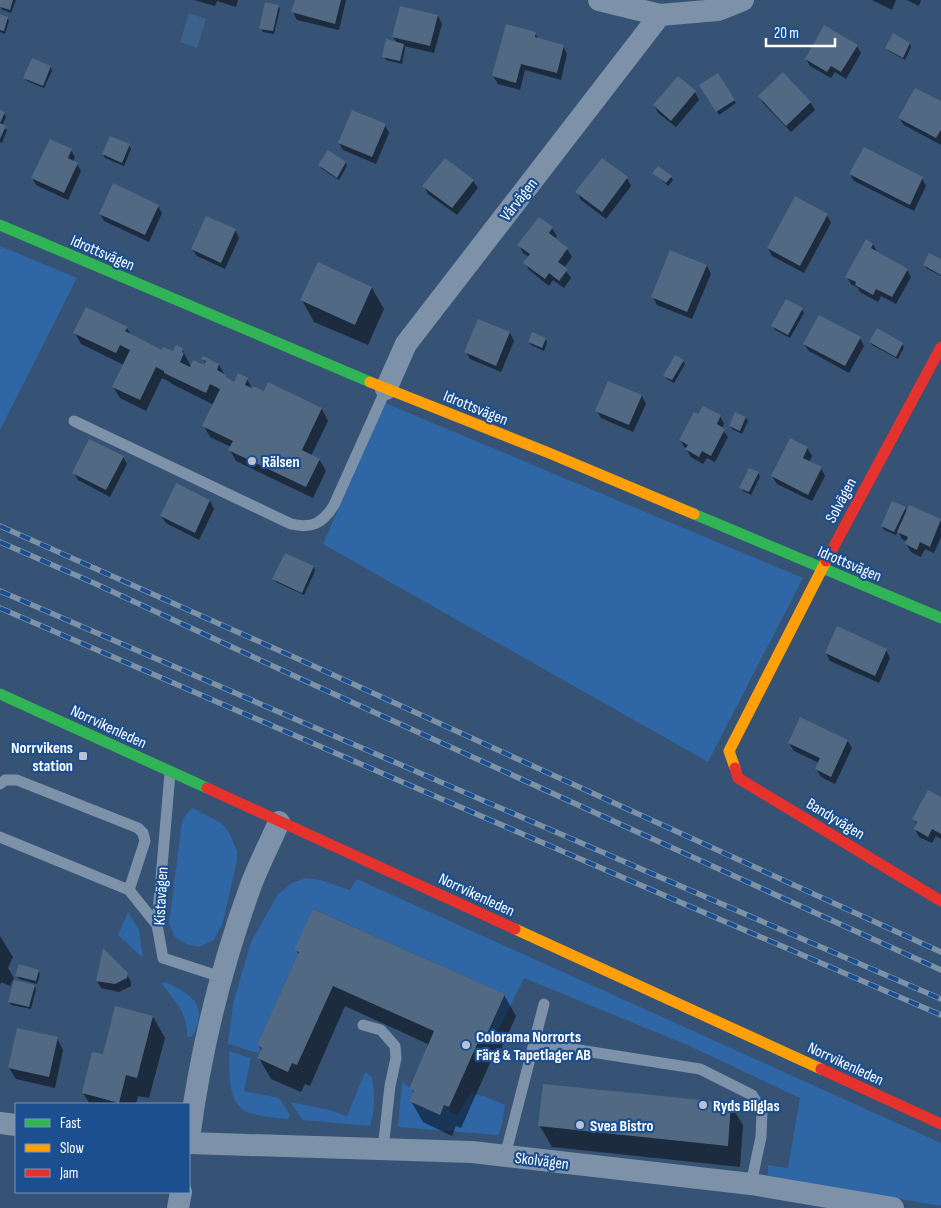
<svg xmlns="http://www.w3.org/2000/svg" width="941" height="1208" font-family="'Sofia Sans Condensed',sans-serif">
<rect width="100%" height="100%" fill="#365274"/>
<path fill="#2f66a5" d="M0 246 77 278 0 430Z
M385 403 803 578 708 762 323 544Z
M193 808 221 823 228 830 237 851V860L223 922 214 940 199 947 186 944 175 937 169 924 182 821 187 813Z
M306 878 320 880 350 890 357 879 941 1143V1206L768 1176V1165L788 1168 800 1098 687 1045 524 978 496 1035 490 1030 505 994 314 909 299 952 257 1045 262 1048 258 1053 228 1044 233 1004 251 942 278 894 292 883Z
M128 912 139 930 143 958 118 935Z
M166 982C182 990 204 1000 198 1022 197 1027 194 1032 192 1037L187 1036C188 1013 174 1000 161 983Z
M229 1051 251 1058 244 1091 279 1098 290 1115 288 1119C277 1118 264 1117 253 1114 226 1108 230 1073 229 1051Z
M365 1072 372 1077C375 1094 375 1110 370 1126L303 1120 290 1102 330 1110 347 1116Z
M402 1082 414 1091 409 1101 439 1115 444 1105 449 1107V1111L458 1115 470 1094 484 1096 505 1105 501 1129 498 1135 398 1127Z"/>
<path fill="#3b618d" d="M189 13 206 19 197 48 180 42Z"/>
<path fill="#0007" d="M1 0H16L11 13 1 9Z
M194 0H238L236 7 217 1 215 6Z
M296 0H346L339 30 297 20 293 12Z
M872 0H896L892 10Z
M907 0H921L919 6Z
M278 6 280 9 274 34 263 32 261 29Z
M0 15 7 18 9 21 5 34 0 32Z
M438 16 442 24 434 53 404 46 405 48 402 64 386 60 384 57 397 43 393 37Z
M535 33 539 40 563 46 567 54 561 80 525 70 520 90 498 84 493 76Z
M910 44 911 47 905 60 889 51 887 47Z
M857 46 861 53 846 79 835 72 831 78 810 66 806 59Z
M32 60 51 67 52 71 44 88 27 81 25 78Z
M718 75 736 103 719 115 701 85Z
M695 92 699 100 676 127 658 113 654 105Z
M759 96 810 102 815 110 791 132 763 103Z
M941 103V145L904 125 899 118Z
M0 111 4 113 6 117 2 126 7 130 2 143 0 142Z
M385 125 389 133 376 164 343 150 339 143Z
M129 145 131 149 124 166 105 158 103 154Z
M71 150 75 157 73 162 77 164 81 171 68 200 36 185 32 178Z
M328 152 346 163 347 166 339 180 322 169 320 166Z
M654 173 671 177 673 180 668 186Z
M850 174 922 178 926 186 914 211 854 181Z
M627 178 631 186 606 219 581 200 577 192Z
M473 181 478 188 457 215 428 194 424 186Z
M158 206 162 213 149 242 104 221 100 214Z
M827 215 831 223 804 273 772 256 768 248Z
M539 218 552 228 557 236 554 239 567 249 572 257 564 268 571 278 564 288 553 280 549 286 529 270 525 263 529 257 523 253 519 245Z
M235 230 239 238 225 269 197 256 192 249Z
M873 244 877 252 907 270 911 277 896 304 881 296 878 302 860 292 858 288 851 284 847 277Z
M671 252 707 266 711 274 692 319 657 305 653 297Z
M941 261V276L926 268 925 265Z
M318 264 372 288 384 309 368 345 314 322 302 300Z
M786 301 802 309 804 313 790 338 775 330 773 326Z
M479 321 510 333 514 341 501 372 470 359 466 352Z
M127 328 131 335 163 351 174 353 182 349 191 367H205L206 364 203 359 219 365 228 380 235 383 247 379 253 390 265 393 269 384 322 409 328 421 311 456 319 459 326 471 313 498 236 461 230 450 231 447 210 437 204 426 214 405 172 384 170 382 162 378 146 411 120 398 113 387 124 365 81 344 75 333Z
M860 338 864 346 849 373 809 351 804 344Z
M545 339 547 342 544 351 531 345 529 342Z
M870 342 902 344 904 347 898 359 872 345Z
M683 361 685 364 674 383 667 379 665 376Z
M609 383 642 396 646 404 633 432 601 418 597 411Z
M736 414 746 418 748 421 742 434 732 429 730 426Z
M699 416H720L724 424 722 429 728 437 715 462 707 458 703 464 691 457 680 440Z
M790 440 807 448 812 456 809 462 821 468 825 476 812 501 777 484 772 476Z
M123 457 127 464 110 497 78 480 74 473Z
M758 473 760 477 751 495 743 491 741 488Z
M176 485 210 501 214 509 199 540 166 523 161 516Z
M910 506 941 521V537L934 553 925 549 921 557 911 552 906 544 908 542 902 539 898 531 896 535 884 530 882 526 905 508 907 512Z
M285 554 314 567 315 571 304 595 276 582 274 579Z
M886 650 890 658 879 683 830 661 826 653Z
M847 740 852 748 835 784 821 777 816 769 819 763 794 751 789 743Z
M941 798V839L936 836 932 843 919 837 915 829 917 825 914 819Z
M0 936 13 957 8 968 14 978 10 986 1 982 0 985Z
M296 950 504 995 516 1016 499 1054 495 1052 461 1128 456 1126 452 1136 423 1122 411 1101 414 1094 411 1088 430 1045 345 1006 310 1086 305 1084 301 1092 271 1079 259 1058 262 1051 258 1045 299 955Z
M38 971 40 974 37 984 19 979 17 975Z
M127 974 131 982V986L119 992 101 988 97 981Z
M34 986 36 989 31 1009 11 1005 9 1001Z
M153 1017 165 1038 149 1098 138 1096 136 1104H90L83 1093 104 1056Z
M57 1038 63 1050 55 1088 16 1079 9 1068Z
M730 1104 743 1125 740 1167 552 1147 540 1126Z"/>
<path fill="#526984" d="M0 0H13L10 10 0 7Z
M295 0H341L335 24 291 12Z
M265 2 279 5 273 31 259 29Z
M400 6 438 15 430 46 392 37Z
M0 14 8 17 4 31 0 30Z
M506 24 536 32 535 37 564 45 557 73 521 64 516 83 492 76Z
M824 25 858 45 841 72 831 66 827 72 805 59Z
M893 33 910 43 903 58 885 48Z
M386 39 404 44 400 61 382 57Z
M32 58 51 66 43 86 23 78Z
M783 72 811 102 786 126 758 96Z
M718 73 735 100 716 112 699 85Z
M678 76 696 91 671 121 653 105Z
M915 88 941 101V130L936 138 898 118Z
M0 110 5 112 0 123 6 126 0 139Z
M352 110 386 124 372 157 338 143Z
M110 136 130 144 122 163 102 154Z
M50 139 72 149 68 158 78 163 64 193 31 178Z
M864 147 923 177 910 205 849 174Z
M328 150 346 162 337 178 318 165Z
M445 158 474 180 452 208 422 186Z
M602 158 628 177 602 212 575 192Z
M658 166 672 176 666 183 652 173Z
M113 183 159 205 145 235 99 214Z
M795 196 828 214 800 266 767 248Z
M206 216 236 229 221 263 191 249Z
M539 217 553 227 549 233 568 248 558 262 568 269 559 281 549 273 545 279 523 263 530 254 517 245Z
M866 239 873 244 871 248 908 269 892 297 876 289 873 295 855 285 856 282 845 277Z
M670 250 707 265 687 312 651 297Z
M929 253 941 259V275L923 265Z
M318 262 372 287 355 325 300 300Z
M786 299 803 308 788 335 771 326Z
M86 307 128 327 125 331 162 350 163 347 173 351 176 345 183 348 182 352 184 353 180 362 190 367 193 360 204 365 206 361 201 359 203 356 219 364 217 370 226 375V377L234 382 238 373 248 378 245 385 252 388 253 386 264 391 268 382 322 408 302 450 320 459 306 487 228 450 233 441 202 426 220 389 210 384 206 393 164 373V371L156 367 140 400 112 387 130 350 120 345 116 353 73 333Z
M819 315 861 337 845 366 803 344Z
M478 319 510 332 496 366 464 352Z
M877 328 903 343 896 357 869 342Z
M532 332 546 338 542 348 528 342Z
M675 355 684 360 672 380 663 376Z
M608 381 642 395 629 425 595 411Z
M703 406 721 415 717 424 725 429 711 456 702 451 699 457 685 449 688 445 679 440 694 412 698 414Z
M735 412 746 417 740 431 729 426Z
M790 438 808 447 803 458 822 467 808 495 771 476Z
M89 439 124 456 106 490 72 473Z
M749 468 759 472 749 492 739 488Z
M176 483 210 500 195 533 160 516Z
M892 501 906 507 894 532 881 526Z
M909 505 941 519 930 547 920 542 917 550 905 544 908 537 897 532Z
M285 553 314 566 302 593 272 579Z
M837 626 887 649 875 676 825 653Z
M800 717 848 740 831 777 815 769 820 758 788 743Z
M928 790 941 797V834L932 829 928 837 914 829 917 822 912 819Z
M313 909 505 994 487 1034 483 1031 449 1107 444 1105 440 1115 409 1101 414 1091 409 1089 434 1031 333 986 297 1065 292 1063 288 1072 257 1058 262 1048 257 1045 299 952 294 950Z
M103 948 128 973 127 978 115 984 96 981Z
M19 964 39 970 36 981 15 976Z
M14 980 35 985 29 1007 8 1002Z
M115 1006 153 1016 137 1078 126 1075 119 1103 82 1093 92 1052 103 1054Z
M17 1028 58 1037 49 1077 8 1068Z
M543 1084 731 1103 728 1146 538 1126Z"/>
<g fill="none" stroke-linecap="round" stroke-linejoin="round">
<path stroke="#7d92a8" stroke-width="11" d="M74 421 291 524C312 529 323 523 334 505L386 389
M170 773 157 925 163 958 221 977
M0 784 5 780H17L138 828 143 833 145 841 129 890
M0 837 129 890 157 925
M363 1025 381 1030 395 1046 396 1058 390 1086 383 1149
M534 1043 700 1069 752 1095 762 1111 761 1137 751 1184
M505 1156 544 1004"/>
<path stroke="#7d92a8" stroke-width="22" d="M599 0 660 15 718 10 743 0
M386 389 406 344 660 15
M0 1123 16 1125
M189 1139C200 1053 221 967 251 885 259 864 270 843 279 822
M189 1143 472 1152 751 1184 893 1208
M178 1208 181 1192"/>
<path stroke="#30b455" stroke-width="11" d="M0 225 370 382
M694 514 941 618
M0 694 207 788"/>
<path stroke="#ff9f0a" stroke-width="11" d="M370 382 549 453 694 514
M735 768 729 751 826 561
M515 929 821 1069"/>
<path stroke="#e5322d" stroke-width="11" d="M826 561 941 347
M735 768 738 778 941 901
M207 788 515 929
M821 1069 941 1124"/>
<defs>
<path id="rail" d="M0 526 307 663 941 952
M0 542 96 584 301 679 941 970
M0 591 941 999
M0 608 941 1015"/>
</defs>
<use href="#rail" stroke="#7e92a7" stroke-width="5.5"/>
<use href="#rail" stroke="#1b4f8f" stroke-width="4" stroke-dasharray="11" stroke-linecap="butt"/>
</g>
<g fill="#b9c2ce" stroke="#1b4f8f" stroke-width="2">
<circle cx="252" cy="461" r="5"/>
<rect x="78" y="751" width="10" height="10" rx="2.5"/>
<circle cx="466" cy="1045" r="5"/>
<circle cx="703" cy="1105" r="5"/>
<circle cx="580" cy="1125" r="5"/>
</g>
<g text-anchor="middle" stroke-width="4.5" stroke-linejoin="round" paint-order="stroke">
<g font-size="16" fill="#fff" stroke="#1b4f8f">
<text transform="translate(518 199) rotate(-52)" y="6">Vårvägen</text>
<text transform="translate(103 252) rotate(23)" y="6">Idrottsvägen</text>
<text transform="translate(476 407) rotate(22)" y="6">Idrottsvägen</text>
<text transform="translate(840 500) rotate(-62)" y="6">Solvägen</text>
<text transform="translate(850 563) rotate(23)" y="6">Idrottsvägen</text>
<text transform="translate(109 726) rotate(25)" y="6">Norrvikenleden</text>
<text transform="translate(836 818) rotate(31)" y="6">Bandyvägen</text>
<text transform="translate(477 894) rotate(25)" y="6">Norrvikenleden</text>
<text transform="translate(160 896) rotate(-87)" y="6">Kistavägen</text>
<text transform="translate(846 1063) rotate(25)" y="6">Norrvikenleden</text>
<text transform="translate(542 1160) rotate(7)" y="6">Skolvägen</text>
</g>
<g font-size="16" font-weight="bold" fill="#fff" stroke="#1b4f8f" text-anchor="start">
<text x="262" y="467">Rälsen</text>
<text x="73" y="753" text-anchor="end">Norrvikens<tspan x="73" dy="18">station</tspan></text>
<text x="476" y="1042">Colorama Norrorts<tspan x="476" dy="18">Färg &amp; Tapetlager AB</tspan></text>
<text x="713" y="1111">Ryds Bilglas</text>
<text x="590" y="1131">Svea Bistro</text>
</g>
</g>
<rect x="15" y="1103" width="175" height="90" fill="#1b4f8f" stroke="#7695bc"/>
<rect x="25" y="1119" width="25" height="8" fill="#30b455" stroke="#7695bc"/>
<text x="60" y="1128" font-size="15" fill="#ffffff">Fast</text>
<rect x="25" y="1144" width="25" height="8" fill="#ff9f0a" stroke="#7695bc"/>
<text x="60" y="1153" font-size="15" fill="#ffffff">Slow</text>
<rect x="25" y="1169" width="25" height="8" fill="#e5322d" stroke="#7695bc"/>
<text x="60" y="1178" font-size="15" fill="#ffffff">Jam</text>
<path d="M766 38v8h69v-8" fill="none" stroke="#ffffff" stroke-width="2.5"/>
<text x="774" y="38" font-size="15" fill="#ffffff" stroke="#1b4f8f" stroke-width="4" paint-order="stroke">20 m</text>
</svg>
